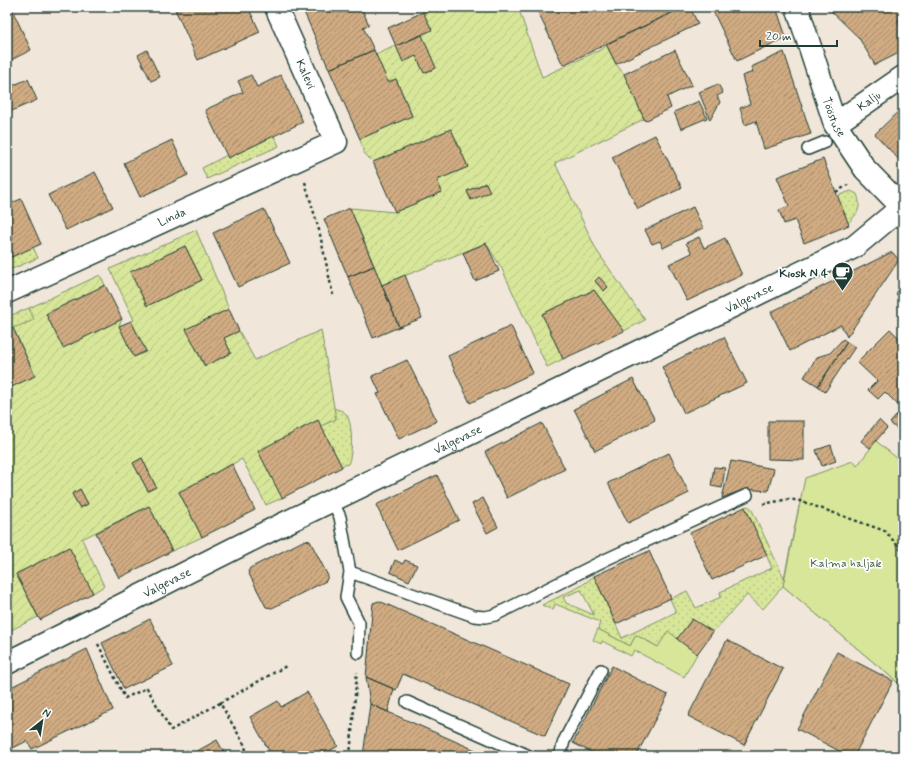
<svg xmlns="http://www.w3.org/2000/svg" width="910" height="763" font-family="Mynerve,sans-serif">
<defs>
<pattern id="grass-dots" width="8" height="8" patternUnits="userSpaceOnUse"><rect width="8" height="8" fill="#d7e699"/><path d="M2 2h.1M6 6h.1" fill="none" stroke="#b8c684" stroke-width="1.8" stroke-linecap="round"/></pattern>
<pattern id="garden-furrows" width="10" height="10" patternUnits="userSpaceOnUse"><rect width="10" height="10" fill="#d7e699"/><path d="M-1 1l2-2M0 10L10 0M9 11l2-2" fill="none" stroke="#b8c684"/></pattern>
<pattern id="building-hatch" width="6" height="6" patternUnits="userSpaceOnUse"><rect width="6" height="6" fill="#d0ab82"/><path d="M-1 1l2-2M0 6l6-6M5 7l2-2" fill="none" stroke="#a88c6b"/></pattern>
</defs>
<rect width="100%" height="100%" fill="#f1e6da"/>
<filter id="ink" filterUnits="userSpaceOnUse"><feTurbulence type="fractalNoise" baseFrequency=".025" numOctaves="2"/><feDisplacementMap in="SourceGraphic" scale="8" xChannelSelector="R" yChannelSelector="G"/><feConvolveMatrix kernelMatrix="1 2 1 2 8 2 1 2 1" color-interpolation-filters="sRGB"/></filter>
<g filter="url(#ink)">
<path fill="url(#grass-dots)" stroke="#7b9266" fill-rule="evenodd" d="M274 136 279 146 207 179 202 168 227 155 228 158Z
M851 191 857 194C862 207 858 214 848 223L837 196Z
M33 247 38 258 7 271V259Z
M29 308 35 320 7 331V317Z
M334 408C338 410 343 410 346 414 353 422 353 455 348 464L341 466 321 426 336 419Z
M748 506 751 508 784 578 799 506 903 687 783 586 763 609 747 595 713 632 692 619 677 639 658 647 636 635 630 646 598 629 600 622 555 604 553 610 542 605 581 586 594 576 622 638 676 612 670 599 687 591 696 608 721 597 720 592 772 568 745 507ZM581 590 594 615 566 603 563 597Z"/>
<path fill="#d7e699" stroke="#7b9266" d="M876 441 903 463V687L783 586 805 478 853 461 857 466Z
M598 629 630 646 636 635 658 647 668 631 697 654 684 677 634 650 631 656 602 641 601 644 593 640Z"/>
<path fill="url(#garden-furrows)" stroke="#7b9266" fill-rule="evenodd" d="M436 7H518L542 77 604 48 606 44 616 64 624 74 644 119 555 163 597 251 645 320 624 331 594 290 542 314 563 359 547 367 502 269 486 243 382 285 350 208 395 212 442 192 437 180 468 167 451 129 373 162 364 153 360 139 412 116 396 79 388 82 375 55 431 30 423 12ZM485 183 489 192 471 200 467 191ZM599 277 608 287 603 291 595 281Z
M196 230 229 309 187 329 204 366 231 353 224 338 239 331 255 360 321 330 336 419 321 426 318 421 282 498 266 505 242 459 179 492 202 537 172 551 149 506 82 539 104 586 93 593 69 547 16 574 38 617 11 630 7 622V389L35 375 13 328 34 320 29 308 100 275 105 285 46 314 63 348 122 319 119 326 134 357 146 352 131 321 134 320 110 269ZM185 246 202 280 147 306 131 272ZM142 458 156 487 148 491 133 463ZM80 489 88 504 80 508 72 494Z"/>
<path fill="url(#building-hatch)" stroke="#1f3d34" d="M7 7H11L31 50 7 62Z
M174 7H248L260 32 198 60Z
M315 7H361L369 25 363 27 374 50 329 69 304 12Z
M537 7H584L586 12 595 7H684L563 65 536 8Z
M684 7H690L698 24 616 64 606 44Z
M711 7H776L786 37 737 61Z
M827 7H903V17L898 20 903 33V51L875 65 859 38Z
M423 12 432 30 396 46 388 28Z
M422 35 436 68 424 73 416 56 403 62 396 46Z
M147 50 160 77 151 81 138 55Z
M374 50 388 82 396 79 412 116 360 139 329 69Z
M675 50 692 85 667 97 671 108 645 121 624 74Z
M784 52 811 134 764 149 756 121 745 125 740 108 750 104 742 76 753 72 751 67Z
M251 75 257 87 281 75 303 122 228 158 205 110 243 92 238 81Z
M28 79 37 100 7 113V88Z
M718 84 723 93 717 96 720 102 710 120 699 92Z
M699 101 707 118 681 129 674 112Z
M903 107V164L875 134Z
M451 129 468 167 437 180 442 192 395 212 373 162Z
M655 135 682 188 638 209 612 157Z
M172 140 188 175 140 197 124 163Z
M823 159 849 225 804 243 795 220 784 224 779 210 789 206 777 177Z
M95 172 113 207 66 230 48 195Z
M486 183 490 192 471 200 467 191Z
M21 199 41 244 7 259V205Z
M693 207 703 228 663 248 660 241 652 244 645 230Z
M350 208 374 266 348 277 324 219Z
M264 209 290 263 238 287 213 233Z
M699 237 704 248 725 238 742 275 687 301 669 264 692 253 686 243Z
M486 243 499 271 475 281 463 253Z
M185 246 202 280 147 306 130 272Z
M892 252 899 260 847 337 841 325 790 351 771 312Z
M374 266 399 327 373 338 348 277Z
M405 275 422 318 399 327 382 285Z
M599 277 608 287 604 291 595 281Z
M903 284V301L896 294Z
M105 285 122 319 63 348 46 314Z
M594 290 624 331 563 359 542 314Z
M229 309 239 331 224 338 231 353 205 366 186 329Z
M131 321 146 351 134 357 119 326Z
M511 326 533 373 470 403 448 356Z
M13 328 35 376 7 389V331Z
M890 329 903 342 902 409 885 392 878 399 868 390 877 381 857 362Z
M724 337 747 383 684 413 662 367Z
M843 339 847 342 818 386 804 377 817 357 830 353Z
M847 342 855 347 825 392 818 386Z
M407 360 437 421 399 439 377 394 380 393 372 376Z
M633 379 655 420 595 451 574 409Z
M903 408V434L890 423Z
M318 420 342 467 282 498 258 451Z
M879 420 887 428 870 448 861 441Z
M768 421H804V460L768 459Z
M542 423 565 469 507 498 485 452Z
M831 445 836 461 822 466 816 450Z
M669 453 689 493 628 523 608 483Z
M142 458 156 487 148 491 133 463Z
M731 461 774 469 768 491 745 489 722 498Z
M232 464 255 510 202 537 179 492Z
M714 467 725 468 722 488 711 486Z
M437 475 459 520 398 550 376 505Z
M80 489 88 504 80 508 72 494Z
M483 498 498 527 487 533 472 504Z
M149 506 172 551 119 578 96 533Z
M745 507 767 555 712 580 690 533Z
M305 540 310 541 328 576 326 581 272 608 266 607 248 572 250 568Z
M69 547 93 593 40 620 16 574Z
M649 551 671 598 616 624 594 576Z
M395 560 403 564 405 560 417 565 409 581 390 572Z
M379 601 569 684 545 736 403 674 396 690 366 677 373 603Z
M150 619 173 666 124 689 102 643Z
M692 619 713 632 697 654 677 639Z
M7 622 11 630 7 633Z
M727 640 783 669 744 745 688 716Z
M87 649 113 710 32 749 27 741 7 751V689Z
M837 652 893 681 854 756H849L797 729Z
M612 666 668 695 636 756H599L573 743Z
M366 677 394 689 388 712 370 704Z
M307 692 338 746 321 756H272L250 717 278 701 281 707Z
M370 704 388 712 489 756H363Z
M217 740 226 756H176L187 750 190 755Z
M98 750 101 756H86Z"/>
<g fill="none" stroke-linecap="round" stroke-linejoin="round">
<defs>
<path id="lane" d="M808 149 825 142
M332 500 340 517 350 572 346 597 359 623 358 653
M350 572 474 616 485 617 495 615 607 559 747 495
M407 702 529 756
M560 756 564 741 601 670"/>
<g id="street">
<path id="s1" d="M835 124 903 77"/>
<path id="s2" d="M7 292 336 142 276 7"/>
<path id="s3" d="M7 663 273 529 854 247 902 207"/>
</g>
<g id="secondary">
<path id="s4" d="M797 7 835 124 865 169 903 208"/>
</g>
</defs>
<use href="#lane" stroke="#1f3d34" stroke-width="14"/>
<use href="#street" stroke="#1f3d34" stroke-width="25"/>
<use href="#secondary" stroke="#1f3d34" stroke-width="25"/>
<path stroke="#1f3d34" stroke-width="2.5" stroke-dasharray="3 3" stroke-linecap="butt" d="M305 182 319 230 333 295
M836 192 848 185
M763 504 789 499 800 501 885 531 903 552
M98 644 125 698 147 688 171 730 220 703 244 744 248 756
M220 703 286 666
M350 756 357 672"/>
<use href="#lane" stroke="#fff" stroke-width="11"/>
<use href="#street" stroke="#fff" stroke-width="22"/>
<use href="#secondary" stroke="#fff" stroke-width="22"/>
</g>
</g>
<defs>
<symbol id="cafe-pin" viewBox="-11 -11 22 30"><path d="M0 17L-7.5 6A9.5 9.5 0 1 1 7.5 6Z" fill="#1f3d34" stroke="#fff"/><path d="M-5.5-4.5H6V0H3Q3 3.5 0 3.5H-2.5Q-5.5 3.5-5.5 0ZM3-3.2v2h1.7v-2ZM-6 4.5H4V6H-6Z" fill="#fff"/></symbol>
</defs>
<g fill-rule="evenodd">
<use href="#cafe-pin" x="830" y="260" width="25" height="34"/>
</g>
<g text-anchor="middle" stroke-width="3.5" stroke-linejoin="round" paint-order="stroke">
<g font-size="12" fill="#1f3d34" stroke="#fff">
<text transform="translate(306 74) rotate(66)" y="4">Kalevi</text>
<text dy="4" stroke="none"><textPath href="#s1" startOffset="41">Kalju</textPath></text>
<text dy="4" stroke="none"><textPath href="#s4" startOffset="116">Tööstuse</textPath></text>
<text dy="4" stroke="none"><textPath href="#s2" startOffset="181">Linda</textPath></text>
<text dy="4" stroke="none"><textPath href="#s3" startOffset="827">Valgevase</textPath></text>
<text dy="4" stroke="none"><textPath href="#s3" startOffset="503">Valgevase</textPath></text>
<text dy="4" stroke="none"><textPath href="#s3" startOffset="179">Valgevase</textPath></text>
</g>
<g font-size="12" font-weight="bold" fill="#1f3d34" stroke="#fff" text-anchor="end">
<text x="828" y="277">Kiosk N 4</text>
</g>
<g font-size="12" fill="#445f48" stroke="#fff">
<text x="846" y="567">Kalma haljak</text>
</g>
</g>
<rect width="910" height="763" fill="none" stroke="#fff" stroke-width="24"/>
<rect x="12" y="12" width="886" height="739" fill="none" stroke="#1f3d34" stroke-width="1.5" filter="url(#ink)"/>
<g transform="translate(42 721) rotate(30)" stroke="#ffffff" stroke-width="3" paint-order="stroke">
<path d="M0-3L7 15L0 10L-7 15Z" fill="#1f3d34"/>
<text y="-6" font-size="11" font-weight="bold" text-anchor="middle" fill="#1f3d34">N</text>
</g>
<path d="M760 40v6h77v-6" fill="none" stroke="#1f3d34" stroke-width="2"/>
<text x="766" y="40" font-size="12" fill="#1f3d34" stroke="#ffffff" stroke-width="3" paint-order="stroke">20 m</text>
</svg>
